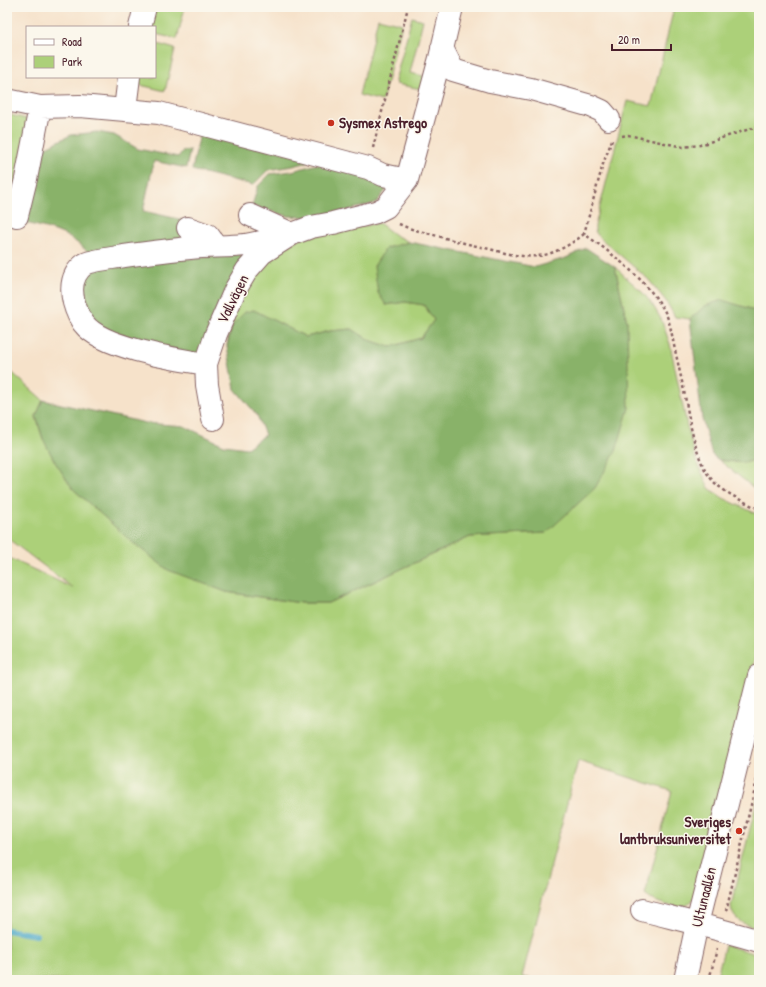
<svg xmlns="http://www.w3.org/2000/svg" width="766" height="987" font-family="'Patrick Hand',sans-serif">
<rect width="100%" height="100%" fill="#fbf7ec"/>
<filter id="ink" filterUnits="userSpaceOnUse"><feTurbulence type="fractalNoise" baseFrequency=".025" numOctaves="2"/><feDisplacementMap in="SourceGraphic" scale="8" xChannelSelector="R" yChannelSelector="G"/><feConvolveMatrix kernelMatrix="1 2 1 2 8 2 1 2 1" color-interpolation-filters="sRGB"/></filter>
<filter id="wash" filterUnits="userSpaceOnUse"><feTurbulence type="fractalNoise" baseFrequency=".012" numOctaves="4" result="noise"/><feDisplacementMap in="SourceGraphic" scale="16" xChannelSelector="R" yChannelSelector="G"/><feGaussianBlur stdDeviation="0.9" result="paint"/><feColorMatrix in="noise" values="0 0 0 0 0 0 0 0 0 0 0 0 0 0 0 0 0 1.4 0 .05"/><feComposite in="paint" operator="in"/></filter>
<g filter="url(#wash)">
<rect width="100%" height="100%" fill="#f6e2ca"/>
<path fill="#acd079" stroke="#7b7852" d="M151 7H185L177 39 155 34V27H146Z
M674 7H759V314L748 308 705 306 690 319 675 317 666 301 648 279 599 237 595 231V226L627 101 651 106Z
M412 17 423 20 410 73 428 77 426 90 396 84 395 81Z
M378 18 402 24 382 101 359 95Z
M158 44 175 49 165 91 132 83 133 77H155V56Z
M7 114 30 120 7 214Z
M379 223 395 235 409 242 386 248V305L405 302 424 305 434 320 421 338 390 347 369 340 352 329 330 331 306 337 253 310 233 324 227 346 231 311 266 260 298 239Z
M615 267 643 293 652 304 661 319 670 344 687 426 696 460 709 488 723 498 759 515V640L700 891C696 896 692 902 687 905 677 910 653 902 645 895L672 791 578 761 522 977 540 980H7V557L73 588 7 538V368L43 400 36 417 43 439 226 592 301 603H328L470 537 546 533 627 322Z
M759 458V492L719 460 744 463 758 459Z
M759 792V929C745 924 733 922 731 906Z
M725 945 759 955V980H716Z"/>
<path fill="#89b269" stroke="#6a684a" d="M97 132 114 135 138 149 178 157 183 151 190 150 186 168 154 161 143 211 183 220 198 239 91 255C67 231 53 230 22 222L44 148 71 135Z
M200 133 311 159 305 163 293 166 268 170 253 185 192 170Z
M321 163 390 185 376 203 318 218 288 216 252 206 258 186 270 174 292 171Z
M409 242 535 267 566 258 586 248 615 267 627 322 629 408 616 451 595 488 546 533 470 537 328 603H301L226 592 168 570 132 542 73 489 55 462 43 439 36 416 43 400 146 423 184 426 224 445 247 448 265 435 257 415 235 389 227 346 233 324 245 312 254 310 306 337 330 331 352 329 369 340 390 347 421 338 434 320 424 305 405 302 386 305 378 293 374 266 386 248Z
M242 254 247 259 202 354 186 356 93 325 80 306 84 272 103 266Z
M722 300 748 308 759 314V458L758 459 744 463 719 460 712 455 702 419 690 319 705 306Z"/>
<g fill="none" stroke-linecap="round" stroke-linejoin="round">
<path stroke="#46a6c6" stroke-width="6" d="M7 930 36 935"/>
</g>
</g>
<g filter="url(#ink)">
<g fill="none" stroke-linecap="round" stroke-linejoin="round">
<defs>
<path id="minor" d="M140 27 145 7
M442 48 453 70 490 81 531 89 591 106 602 111 609 119
M7 100 40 107 80 106 159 113 368 168 383 175 407 180
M125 109 129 77
M250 215 292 234
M17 216 26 179 40 107
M188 228 208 235 216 246
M206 364C176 359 102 348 84 324 82 322 81 319 79 316 71 299 67 277 85 264 92 260 115 258 124 256 146 253 168 250 190 248 208 246 227 247 245 245 257 243 269 240 280 237
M213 419 207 385 206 364 216 334 235 290 247 270 262 253 292 234 311 227 333 223 376 212 386 207 407 180 440 58 452 7
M642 910C681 920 720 929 759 941
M685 980 697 924 759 676"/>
</defs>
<use href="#minor" stroke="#866363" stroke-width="24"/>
<path stroke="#866363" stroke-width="2.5" stroke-dasharray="3 3" stroke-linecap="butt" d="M622 136 628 135 683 147 700 145 759 126
M612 140 603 164 584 234C611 252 650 283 665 312 671 324 672 337 675 350 678 363 681 377 684 391 689 417 695 464 715 483 727 494 744 502 759 509
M373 148 408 7
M399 224 408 228C434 235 459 242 485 248 502 252 520 258 537 256 553 255 572 244 584 234
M726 911 759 771
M709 980 717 949"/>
<use href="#minor" stroke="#fff" stroke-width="22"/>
</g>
</g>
<g fill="#c8321e" stroke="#fbf7ec" stroke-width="1.5">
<circle cx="331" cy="123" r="4"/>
<circle cx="739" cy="831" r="4"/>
</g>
<g text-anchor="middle" stroke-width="3" stroke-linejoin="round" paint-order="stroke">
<g font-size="15" font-weight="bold" fill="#4a1f2b" stroke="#fbf7ec" text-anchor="start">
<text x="339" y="128">Sysmex Astrego</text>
<text x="731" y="827" text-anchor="end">Sveriges<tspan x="731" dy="17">lantbruksuniversitet</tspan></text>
</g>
<g font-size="15" fill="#4a1f2b" stroke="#fbf7ec">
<text transform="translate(233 299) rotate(-64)" y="5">Vallvägen</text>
<text transform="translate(704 897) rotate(-76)" y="5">Ultunaallén</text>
</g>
</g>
<rect width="766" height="987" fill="none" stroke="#fbf7ec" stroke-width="24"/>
<rect x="26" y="26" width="130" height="52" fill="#fbf7ec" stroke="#b4a19f"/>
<rect x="34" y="39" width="20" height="6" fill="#ffffff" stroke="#b4a19f"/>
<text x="62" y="46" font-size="12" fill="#4a1f2b">Road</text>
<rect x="34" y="56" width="20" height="12" fill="#acd079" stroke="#b4a19f"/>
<text x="62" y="66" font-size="12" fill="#4a1f2b">Park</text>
<path d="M612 44v6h59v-6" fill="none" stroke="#4a1f2b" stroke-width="2"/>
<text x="618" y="44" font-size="12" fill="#4a1f2b" stroke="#fbf7ec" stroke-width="3" paint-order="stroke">20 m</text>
</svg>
